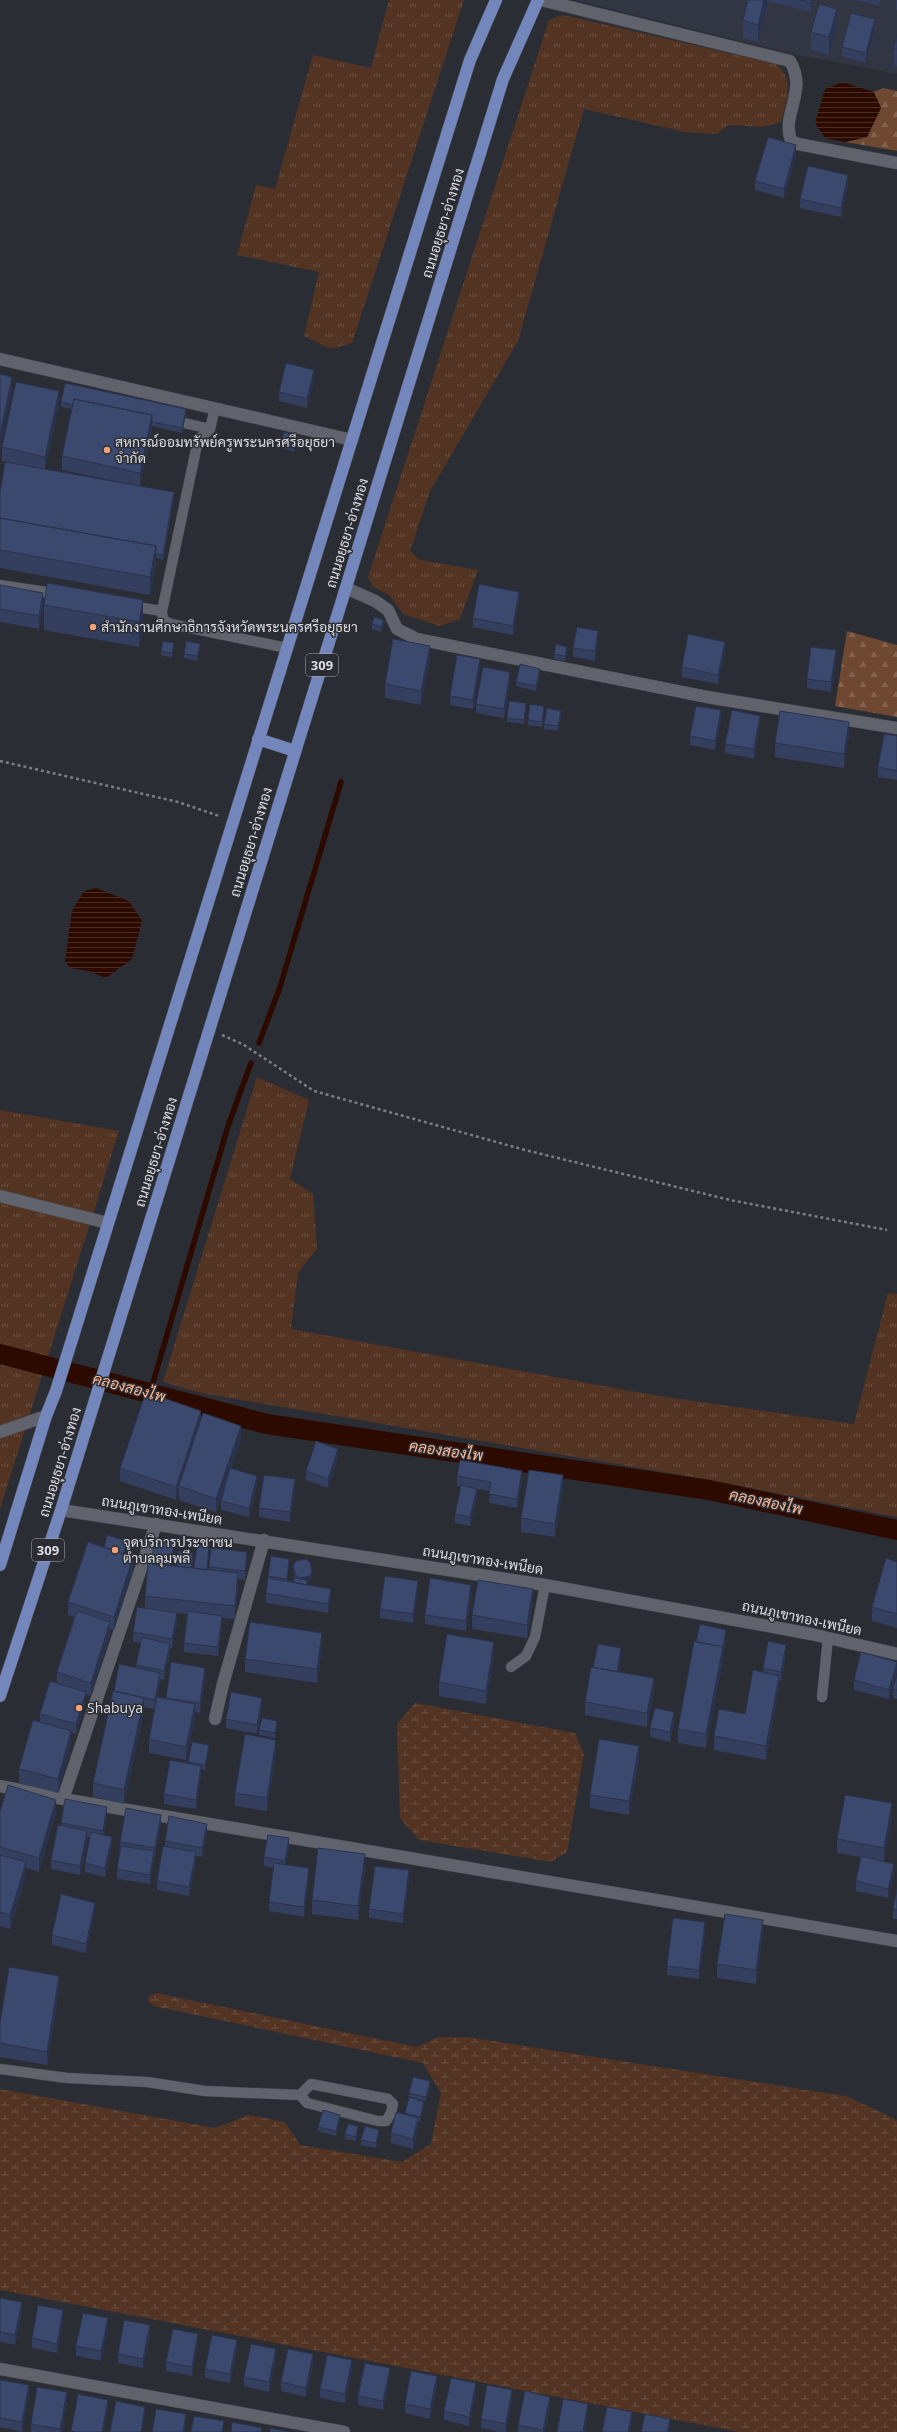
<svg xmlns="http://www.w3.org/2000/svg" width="897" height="2432" font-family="'Open Sans',Sarabun,sans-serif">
<defs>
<pattern id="grass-tufts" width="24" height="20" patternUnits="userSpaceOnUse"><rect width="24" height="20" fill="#533422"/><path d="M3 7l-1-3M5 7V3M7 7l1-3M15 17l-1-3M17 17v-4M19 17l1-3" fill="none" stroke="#6b5142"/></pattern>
<pattern id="forest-firs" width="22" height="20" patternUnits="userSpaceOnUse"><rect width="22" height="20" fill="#6f4832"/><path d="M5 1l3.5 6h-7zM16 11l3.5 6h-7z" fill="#83624f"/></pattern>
<pattern id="wetland-marsh" width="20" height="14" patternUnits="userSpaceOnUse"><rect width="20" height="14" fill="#533422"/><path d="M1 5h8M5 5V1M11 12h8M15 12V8" fill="none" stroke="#6b5142"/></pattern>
<pattern id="water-rules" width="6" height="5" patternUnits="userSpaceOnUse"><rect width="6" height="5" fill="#2c0a00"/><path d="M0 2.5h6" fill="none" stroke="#4a2d25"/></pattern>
</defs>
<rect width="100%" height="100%" fill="#2b2d34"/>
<path fill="#323643" d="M574 0H897V74L798 55Z"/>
<path fill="url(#grass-tufts)" d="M389 0H464L352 343 331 349 304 336 319 272 237 255 256 185 275 189 313 55 371 68Z
M563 15 776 64C796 82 786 98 781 122L762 127 728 125 717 134 685 132 584 109 518 341 430 491 410 551 420 560 478 570 460 619 440 626 403 614 388 594 373 587 368 577 549 20Z
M257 1077 309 1100 290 1179 313 1194 317 1249 298 1273 291 1329 653 1395 854 1424 888 1293 897 1294V1517L710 1480 201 1393 163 1382Z
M0 1110 119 1131 0 1509Z"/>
<path fill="url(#forest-firs)" d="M883 88 897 91V151L845 142 867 137 881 108 874 92Z
M847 631 897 645V717L835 706Z"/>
<path fill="url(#wetland-marsh)" d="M415 1703 575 1733 584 1754 567 1852 551 1862 419 1840 400 1818 397 1724Z
M156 1993 416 2047 439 2037H467L846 2096 897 2120V2432H740L0 2290V2089L215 2128 249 2115 285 2122 300 2145 402 2162 431 2144 441 2093 423 2063 154 2006 148 2001 149 1996Z"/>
<path fill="url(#water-rules)" d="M842 82 874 92 881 108 867 137 845 142 825 138 815 123 825 89Z
M96 888 129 901 142 921 132 959 106 978 88 971 70 968 65 961 72 911 84 891Z"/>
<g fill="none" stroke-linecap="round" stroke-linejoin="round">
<path stroke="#2c0a00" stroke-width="5.5" d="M259 1043 280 987 341 782
M150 1393 228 1126 251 1063"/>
<path stroke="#2c0a00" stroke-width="20" d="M0 1354 267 1424 709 1490 897 1530"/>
<defs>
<path id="lane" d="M215 408 210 429 198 440 162 611 163 620 171 624 287 648
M184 423 210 429
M0 585 59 594
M130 606 162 611
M511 1667 526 1656 535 1637 545 1585
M822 1697 828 1638
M0 2069 67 2078 147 2082 205 2091 300 2095
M311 2084 388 2099 393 2104 391 2113 386 2121H378L307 2103 300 2095Z"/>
<path id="street" d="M541 0 790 61C808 92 781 113 791 141L798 144 897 163
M0 359 352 440
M346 588 375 601 388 610 397 629 417 639 707 697 897 728
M0 1432 46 1416
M215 1719 223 1684 264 1540
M0 1786 63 1799 897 1941
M63 1799 156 1524
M0 2369 344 2432"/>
<path id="secondary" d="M0 1196 108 1223
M61 1510 545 1585 811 1634 897 1654"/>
<path id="primary" d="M258 739 295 751
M0 1565 46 1416 56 1391 470 60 496 0
M0 1696 61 1510 503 79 538 0"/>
</defs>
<use href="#lane" stroke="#474a4f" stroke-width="11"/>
<use href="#street" stroke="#474a4f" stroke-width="13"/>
<use href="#secondary" stroke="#474a4f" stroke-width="13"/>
<use href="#primary" stroke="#474a4f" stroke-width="13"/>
<path stroke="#7d7f85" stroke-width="2.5" stroke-dasharray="3 3" stroke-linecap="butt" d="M0 761 178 802 219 816
M222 1035 244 1045 314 1091 525 1150 730 1200 887 1230"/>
<use href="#lane" stroke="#60636b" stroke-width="10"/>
<use href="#street" stroke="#60636b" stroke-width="12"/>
<use href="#secondary" stroke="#60636b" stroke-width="12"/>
<use href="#primary" stroke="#7487bc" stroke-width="12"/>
</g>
<path fill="#343f5f" d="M748 0H814L811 12 767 1V7L758 42 743 38V20Z
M856 0H881L879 6Z
M896 0H897V10H896Z
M837 27 829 55 811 50V32Z
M875 29 866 63 842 56V47Z
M897 35V67L894 66V49Z
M796 155 784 198 755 190V181Z
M848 184 841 217 800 208V199Z
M314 380 307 408 279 401V392Z
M61 402 186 414 182 433 152 426V429L140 486 174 497 163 560 156 558V563L150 595 0 568V493L13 463 2 461V447L59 405 45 469 130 484 62 470V456L72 409 61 407Z
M298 440 294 452 281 448V443Z
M0 585 43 606 39 629 0 622Z
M143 600V625L139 647 44 630V605Z
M519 601 513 635 473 627V618Z
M372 624H384L381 632 372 629Z
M598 640 595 661 573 657V648Z
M174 647 172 658 161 655V651Z
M200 648 197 661 184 658V654Z
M567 651 565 661 554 659V654Z
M725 651 718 684 682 677V667Z
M430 660 421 705 385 698V684Z
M836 660 831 692 807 688V679Z
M480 668 473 709 450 705V696Z
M540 673 536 691 516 686V682Z
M510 681 504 718 476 713V704Z
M526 708 524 724 507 722V718Z
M544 711 542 727 528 725V720Z
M561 715 558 731 544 729V724Z
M721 720 715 750 690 745V736Z
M760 725 754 759 725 753V744Z
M849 735 844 768 775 757V743Z
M897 736V780L878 777V767Z
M201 1419 241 1440 231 1469 257 1485 249 1517 221 1510V1501L226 1483 216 1512 179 1500V1492L176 1500 120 1481V1468Z
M338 1459 328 1488 306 1480V1471Z
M457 1476 522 1480 517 1508 489 1503 490 1491 477 1489V1498L470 1526 455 1523V1514L461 1486H457Z
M295 1489 290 1522 259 1517V1508Z
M563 1489 555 1537 521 1532V1518Z
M127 1546 124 1554 133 1571 114 1630 110 1629V1635L91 1696 86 1694V1701L76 1734 71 1732V1744L58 1793 19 1783V1769L40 1722V1714L57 1683V1672L74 1617 68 1615V1602L104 1547Z
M209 1551 207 1570H209V1567L247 1561 245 1580 238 1579V1587L235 1619 222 1618V1625L218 1656 184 1652V1643L187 1614 166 1612 177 1623 172 1648H170V1653L164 1680 160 1679 157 1697 166 1698 205 1677 200 1713 195 1712V1718L186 1760 149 1753V1739L155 1709 144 1707V1712L124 1804 93 1797V1783L114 1692 136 1668V1665L141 1643 133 1642V1632L145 1608V1596L174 1552 172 1566H177L193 1557 192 1568H194Z
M897 1562V1628L872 1621V1607Z
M289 1564 287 1581 293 1582 295 1578 293 1571V1566L312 1576 310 1581H307V1585L331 1598 328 1613 266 1603V1593L268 1576Z
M418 1590 413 1623 380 1618V1609Z
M471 1594 466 1631 425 1624V1615Z
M533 1603 527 1638 472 1629V1615Z
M726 1639 723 1654V1661L706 1748 678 1743V1729L696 1642Z
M322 1646 317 1683 245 1672V1659Z
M786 1654 781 1681H779V1689L766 1760 714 1750V1736L745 1714 763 1672V1668Z
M494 1655 486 1704 439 1696V1682Z
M621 1658 618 1672 654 1692 647 1727 585 1715V1702L593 1667Z
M897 1671 889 1699 854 1690V1680Z
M897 1675V1699L893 1698V1689Z
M262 1707 257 1734 226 1728V1719Z
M674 1721 670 1742 650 1737V1728Z
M277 1726 275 1738 259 1735V1730Z
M209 1749 205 1770 201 1769V1775L196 1809 164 1804V1794L188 1764V1762Z
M276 1753 267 1811 235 1806V1793Z
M639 1760 629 1815 590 1808V1795Z
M0 1812 56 1813 39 1872 26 1868V1876L10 1929 0 1926Z
M107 1816 104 1835 112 1846 105 1877 85 1872V1863L90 1838 87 1837V1841L80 1875 51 1869V1860L61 1826V1823Z
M892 1817 884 1861 876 1860 894 1873 888 1898 856 1891V1881L861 1857 837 1853V1839Z
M161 1824 155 1857H154L150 1884 117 1879V1869L120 1847V1842Z
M207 1833 202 1857 196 1856V1861L189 1896 157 1890V1881L165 1846V1841Z
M289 1847 286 1865 309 1877 304 1917 269 1911V1902L274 1868 264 1866V1857Z
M365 1868 358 1920 312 1914V1900Z
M409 1880 403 1923 369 1918V1909Z
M897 1889V1919H893V1909Z
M95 1912 86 1953 52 1945V1935Z
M705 1932 699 1979 667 1975V1966Z
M763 1933 756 1984 717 1978V1964Z
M59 1990 47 2065 0 2057V2023Z
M430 2085 426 2101 409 2097V2093Z
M424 2106 420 2122 418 2121V2128L413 2149 391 2143V2133L405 2115V2113Z
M340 2119 336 2136 318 2131V2127Z
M358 2131 356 2141 345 2139V2134Z
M379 2134 376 2148 361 2145V2140Z
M0 2298 22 2311 15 2345 0 2342Z
M63 2320 57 2353 32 2348V2338Z
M108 2327 101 2361 76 2356V2346Z
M150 2335 143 2368 118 2363V2354Z
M198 2343 192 2376 166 2371V2362Z
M237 2350 230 2383 205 2378V2369Z
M276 2358 269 2392 244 2386V2377Z
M313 2363 306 2397 281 2391V2382Z
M352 2369 345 2403 320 2398V2389Z
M390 2377 383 2410 358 2405V2396Z
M0 2380 29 2395 22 2432 0 2427Z
M437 2385 430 2419 405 2413V2404Z
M476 2392 469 2426 444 2420V2411Z
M512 2400 506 2432H500L481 2428V2419Z
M67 2402 62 2432H31V2424Z
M550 2406 545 2432H518V2425Z"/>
<path fill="#2a334d" d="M764 0H767V7L758 42V25Z
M812 0H814L811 12V3Z
M837 9V27L829 55V37Z
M875 19V29L866 63V53Z
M796 145V155L784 198V189Z
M848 175V184L841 217V208Z
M314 370V380L307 408V399Z
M12 377V390L0 449V435Z
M59 391V405L45 470V457Z
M186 409V414L182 433V428Z
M152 415V429L140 486V473Z
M298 436V440L294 452V447Z
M174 492V497L163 560V555Z
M156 546V563L150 595V577Z
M519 592V601L513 635V626Z
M43 593V606L39 629V616Z
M143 600V625L139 647V622Z
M384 620V624L381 632V627Z
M598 631V640L595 661V651Z
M725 642V651L718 684V675Z
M174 643V647L172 658V653Z
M200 644V648L197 661V656Z
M430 646V660L421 705V691Z
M567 647V651L565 661V656Z
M836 650V660L831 692V682Z
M480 659V668L473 709V700Z
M540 669V673L536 691V686Z
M510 672V681L504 718V709Z
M721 710V720L715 750V741Z
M561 711V715L558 731V726Z
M760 716V725L754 759V749Z
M849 722V735L844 768V754Z
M201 1411V1425L179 1486V1492L176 1500V1487Z
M241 1426V1440L216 1512V1499Z
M338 1449V1459L328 1488V1479Z
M522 1471V1480L517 1508V1499Z
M563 1475V1489L555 1537V1524Z
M257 1476V1485L249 1517V1508Z
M295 1479V1489L290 1522V1512Z
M477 1489V1498L470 1526V1517Z
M127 1541V1546L123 1559V1555Z
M174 1543V1552L171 1576V1566Z
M247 1552V1561L245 1580V1571Z
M133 1557V1571L114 1630V1617Z
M289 1559V1564L287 1583V1579Z
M312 1571V1576L310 1581H307L306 1593 300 1578Z
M238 1573V1587L235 1619V1606Z
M418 1581V1590L413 1623V1614Z
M471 1585V1594L466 1631V1621Z
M331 1589V1598L328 1613V1604Z
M533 1589V1603L527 1638V1625Z
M177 1613V1623L172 1648V1639Z
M222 1616V1625L218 1656V1647Z
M110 1622V1635L91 1696V1683Z
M726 1630V1639L723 1654V1661L706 1748V1734Z
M322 1633V1646L317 1683V1669Z
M494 1642V1655L486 1704V1691Z
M170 1644V1653L164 1680V1671Z
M786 1645V1654L781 1681V1672Z
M621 1648V1658L616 1682V1673Z
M897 1662V1671L889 1699V1690Z
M205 1668V1677L200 1713V1703Z
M160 1673V1682L155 1709V1700Z
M779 1676V1689L766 1760V1746Z
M654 1678V1692L647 1727V1713Z
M86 1692V1701L76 1734V1724Z
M144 1698V1712L124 1804V1790Z
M262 1698V1707L257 1734V1725Z
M195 1704V1718L186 1760V1747Z
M674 1712V1721L670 1742V1732Z
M277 1721V1726L275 1738V1733Z
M71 1731V1744L58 1793V1779Z
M276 1740V1753L267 1811V1798Z
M209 1745V1749L205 1770V1765Z
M639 1746V1760L629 1815V1801Z
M201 1766V1775L196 1809V1800Z
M56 1800V1813L39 1872V1858Z
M892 1803V1817L884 1861V1848Z
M107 1807V1816L103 1840V1831Z
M161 1815V1824L155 1857V1848Z
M207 1824V1833L202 1857V1848Z
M87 1831V1841L80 1875V1866Z
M112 1837V1846L105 1877V1868Z
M289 1838V1847L285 1870V1861Z
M154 1851V1861L150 1884V1875Z
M196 1852V1861L189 1896V1887Z
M365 1854V1868L358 1920V1906Z
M26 1862V1876L10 1929V1915Z
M894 1864V1873L888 1898V1889Z
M309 1868V1877L304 1917V1907Z
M409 1870V1880L403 1923V1914Z
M95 1903V1912L86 1953V1944Z
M763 1920V1933L756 1984V1970Z
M705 1922V1932L699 1979V1970Z
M59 1976V1990L47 2065V2052Z
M430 2081V2085L426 2101V2097Z
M424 2102V2106L420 2122V2117Z
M340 2115V2119L336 2136V2131Z
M418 2118V2128L413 2149V2139Z
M358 2126V2131L356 2141V2137Z
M379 2130V2134L376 2148V2143Z
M22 2302V2311L15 2345V2335Z
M63 2310V2320L57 2353V2344Z
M108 2318V2327L101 2361V2351Z
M150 2325V2335L143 2368V2359Z
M198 2334V2343L192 2376V2367Z
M237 2340V2350L230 2383V2374Z
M276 2349V2358L269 2392V2382Z
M313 2354V2363L306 2397V2388Z
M352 2360V2369L345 2403V2394Z
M390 2368V2377L383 2410V2401Z
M437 2376V2385L430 2419V2409Z
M476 2383V2392L469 2426V2417Z
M29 2385V2395L22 2432V2422Z
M512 2390V2400L506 2432V2424Z
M67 2392V2402L62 2432H60Z
M550 2397V2406L545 2432H543Z
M108 2400V2409L104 2432H102Z
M588 2404V2413L585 2432H583Z
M145 2407V2416L142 2432H141Z
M632 2412V2421L630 2432H628Z
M186 2414V2424L185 2432H183Z
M670 2419V2428L669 2432H667Z
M224 2421 223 2432H222Z"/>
<path fill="#3c496e" stroke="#2a334d" d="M748 0H764L758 25 743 20Z
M800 0H812L811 3Z
M819 4 837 9 829 37 811 32Z
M851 13 875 19 866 53 842 47Z
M897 35V49H894Z
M768 137 796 145 784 189 755 181Z
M808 166 848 175 841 208 800 199Z
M286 363 314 370 307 399 279 392Z
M0 374 12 377 0 435Z
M16 382 59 391 45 457 2 447Z
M65 383 186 409 182 428 152 422V415L74 399 73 405 61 402Z
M74 399 152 415 140 473 62 456Z
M284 432 298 436 294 447 281 443Z
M5 462 174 492 163 555 156 554V546L0 518V493Z
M0 518 156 546 150 577 0 550Z
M47 583 143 600 139 622 44 605Z
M479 584 519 592 513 626 473 618Z
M0 585 43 593 39 616 0 609Z
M374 617 384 620 381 627 372 624Z
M577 627 598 631 595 651 573 648Z
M688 634 725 642 718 675 682 667Z
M393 639 430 646 421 691 385 684Z
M163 641 174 643 172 653 161 651Z
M186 641 200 644 197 656 184 654Z
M556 644 567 647 565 656 554 654Z
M811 647 836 650 831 682 807 679Z
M457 655 480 659 473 700 450 696Z
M520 664 540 669 536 686 516 682Z
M483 667 510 672 504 709 476 704Z
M509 701 526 703 524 720 507 718Z
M530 704 544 706 542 722 528 720Z
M696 706 721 710 715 741 690 736Z
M547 708 561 711 558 726 544 724Z
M732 710 760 716 754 749 725 744Z
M780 711 849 722 844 754 775 743Z
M884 734 897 736V771L878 767Z
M146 1392 201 1411 176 1487 120 1468Z
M203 1413 241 1426 216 1499 179 1486Z
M316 1441 338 1449 328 1479 306 1471Z
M460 1460 522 1471 517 1499 489 1494 491 1482 457 1476Z
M230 1468 257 1476 249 1508 221 1501Z
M529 1470 563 1475 555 1524 521 1518Z
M264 1475 295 1479 290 1512 259 1508Z
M461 1485 477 1489 470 1517 455 1514Z
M107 1535 127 1541 123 1554 104 1547Z
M154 1540 174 1543 171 1566 152 1564Z
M88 1542 133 1557 114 1617 68 1602Z
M197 1545 209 1546 207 1570 194 1568Z
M211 1548 247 1552 245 1571 209 1567Z
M178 1551 193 1553 191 1568 177 1566Z
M271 1556 289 1559 287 1579 268 1576Z
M886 1558 897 1562V1614L872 1607Z
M306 1559 310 1562 312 1571 310 1576 300 1578 296 1576 293 1566 296 1561Z
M148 1563 238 1573 235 1606 145 1596Z
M385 1576 418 1581 413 1614 380 1609Z
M268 1578 331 1589 328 1604 266 1593Z
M294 1578 307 1580V1585L293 1582Z
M430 1578 471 1585 466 1621 425 1615Z
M478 1580 533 1589 527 1625 472 1615Z
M137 1607 177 1613 172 1639 133 1632Z
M77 1611 110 1622 91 1683 57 1672Z
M188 1611 222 1616 218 1647 184 1643Z
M250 1622 322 1633 317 1669 245 1659Z
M700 1624 726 1630 723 1647 696 1642Z
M447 1634 494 1642 486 1691 439 1682Z
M142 1637 170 1644 164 1671 136 1665Z
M694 1641 723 1647 706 1734 678 1729Z
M768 1641 786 1645 781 1672 763 1668Z
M598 1644 621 1648 617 1672 593 1667Z
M861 1652 897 1662 889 1690 854 1680Z
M171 1662 205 1668 200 1703 166 1698Z
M119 1664 160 1673 155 1700 114 1691Z
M591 1667 654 1678 647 1713 585 1702Z
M753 1670 779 1676 766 1746 714 1736 719 1709 745 1714Z
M897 1675V1690L893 1689Z
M50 1681 86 1692 76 1724 40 1714Z
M113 1691 144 1698 124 1790 93 1783Z
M231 1692 262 1698 257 1725 226 1719Z
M157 1697 195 1704 186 1747 149 1739Z
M655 1708 674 1712 670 1732 650 1728Z
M262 1718 277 1721 275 1733 259 1730Z
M33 1720 71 1731 58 1779 19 1769Z
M245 1734 276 1740 267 1798 235 1793Z
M599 1739 639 1746 629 1801 590 1795Z
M192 1742 209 1745 205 1765 188 1762Z
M170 1760 201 1766 196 1800 164 1794Z
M8 1785 56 1800 39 1858 0 1847V1812Z
M845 1795 892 1803 884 1848 837 1839Z
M65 1799 107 1807 103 1831 61 1823Z
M126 1808 161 1815 155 1848 120 1842Z
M169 1816 207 1824 202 1848 165 1841Z
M58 1825 87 1831 80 1866 51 1860Z
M91 1832 112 1837 105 1868 85 1863Z
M268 1835 289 1838 285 1861 264 1857Z
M121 1846 154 1851 150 1875 117 1869Z
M163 1846 196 1852 189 1887 157 1881Z
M318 1848 365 1854 358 1906 312 1900Z
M0 1855 26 1862 10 1915 0 1912Z
M861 1856 894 1864 888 1889 856 1881Z
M274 1863 309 1868 304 1907 269 1902Z
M375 1866 409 1870 403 1914 369 1909Z
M897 1889V1910L893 1909Z
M61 1894 95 1903 86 1944 52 1935Z
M725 1914 763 1920 756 1970 717 1964Z
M673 1918 705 1922 699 1970 667 1966Z
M9 1967 59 1976 47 2052 0 2043V2023Z
M413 2077 430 2081 426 2097 409 2093Z
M409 2097 424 2102 420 2117 405 2113Z
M323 2110 340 2115 336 2131 318 2127Z
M396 2112 418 2118 413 2139 391 2133Z
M348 2124 358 2126 356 2137 345 2134Z
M365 2126 379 2130 376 2143 361 2140Z
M0 2298 22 2302 15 2335 0 2332Z
M38 2305 63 2310 57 2344 32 2338Z
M83 2313 108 2318 101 2351 76 2346Z
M124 2320 150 2325 143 2359 118 2354Z
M173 2329 198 2334 192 2367 166 2362Z
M212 2335 237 2340 230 2374 205 2369Z
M251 2344 276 2349 269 2382 244 2377Z
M288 2349 313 2354 306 2388 281 2382Z
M327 2355 352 2360 345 2394 320 2389Z
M365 2363 390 2368 383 2401 358 2396Z
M411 2371 437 2376 430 2409 405 2404Z
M451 2378 476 2383 469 2417 444 2411Z
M0 2380 29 2385 22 2422 0 2418Z
M487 2385 512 2390 506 2424 481 2419Z
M37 2387 67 2392 60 2429 31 2424Z
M525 2391 550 2397 543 2430 518 2425Z
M78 2394 108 2400 102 2432H77L71 2431Z
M563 2399 588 2404 583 2432H557Z
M116 2401 145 2407 141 2432H110Z
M607 2407 632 2412 628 2432H602Z
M156 2409 186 2414 183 2432H152Z
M645 2414 670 2419 667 2432H641Z
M194 2416 224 2421 222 2432H191Z
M232 2422 262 2428 261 2432H231Z
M270 2428 290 2432H270Z"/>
<g fill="#f0a378" stroke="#2b2d34" stroke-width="1.5">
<circle cx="107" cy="450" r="4"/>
<circle cx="93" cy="627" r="4"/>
<circle cx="115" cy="1550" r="4"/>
<circle cx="79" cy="1708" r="4"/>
</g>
<g text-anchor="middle" stroke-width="3" stroke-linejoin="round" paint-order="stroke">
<g fill="#2b2d34" stroke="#a7a9ae" stroke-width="1">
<rect x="306" y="654" width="32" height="22" rx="3"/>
<rect x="32" y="1539" width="32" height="22" rx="3"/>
</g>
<g font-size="13" font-weight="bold" fill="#dcdee2">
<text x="322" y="670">309</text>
<text x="48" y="1555">309</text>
</g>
<g font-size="14" fill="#dcdee2" stroke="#2b2d34">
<text transform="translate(443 223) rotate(-73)" y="5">ถนนอยุธยา-อ่างทอง</text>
<text transform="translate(347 533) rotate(-73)" y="5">ถนนอยุธยา-อ่างทอง</text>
<text transform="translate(251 842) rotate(-73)" y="5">ถนนอยุธยา-อ่างทอง</text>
<text transform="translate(156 1152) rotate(-73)" y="5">ถนนอยุธยา-อ่างทอง</text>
<text transform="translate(60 1462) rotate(-73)" y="5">ถนนอยุธยา-อ่างทอง</text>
<text transform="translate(162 1510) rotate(9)" y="5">ถนนภูเขาทอง-เพนียด</text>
<text transform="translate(483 1560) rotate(9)" y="5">ถนนภูเขาทอง-เพนียด</text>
<text transform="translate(802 1618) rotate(12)" y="5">ถนนภูเขาทอง-เพนียด</text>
</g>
<g font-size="14" fill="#dcdee2" stroke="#2b2d34" text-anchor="start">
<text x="115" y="447">สหกรณ์ออมทรัพย์ครูพระนครศรีอยุธยา<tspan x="115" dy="16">จำกัด</tspan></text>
<text x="101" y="632">สำนักงานศึกษาธิการจังหวัดพระนครศรีอยุธยา</text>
<text x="123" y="1547">จุดบริการประชาชน<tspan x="123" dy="16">ตำบลลุมพลี</tspan></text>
<text x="87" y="1713">Shabuya</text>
</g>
<g font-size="15" font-style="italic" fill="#fdb893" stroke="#2b2d34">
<text transform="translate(129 1388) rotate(15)" y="5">คลองสองไพ</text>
<text transform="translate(446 1451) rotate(8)" y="5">คลองสองไพ</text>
<text transform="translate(766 1502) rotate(12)" y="5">คลองสองไพ</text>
</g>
</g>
</svg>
